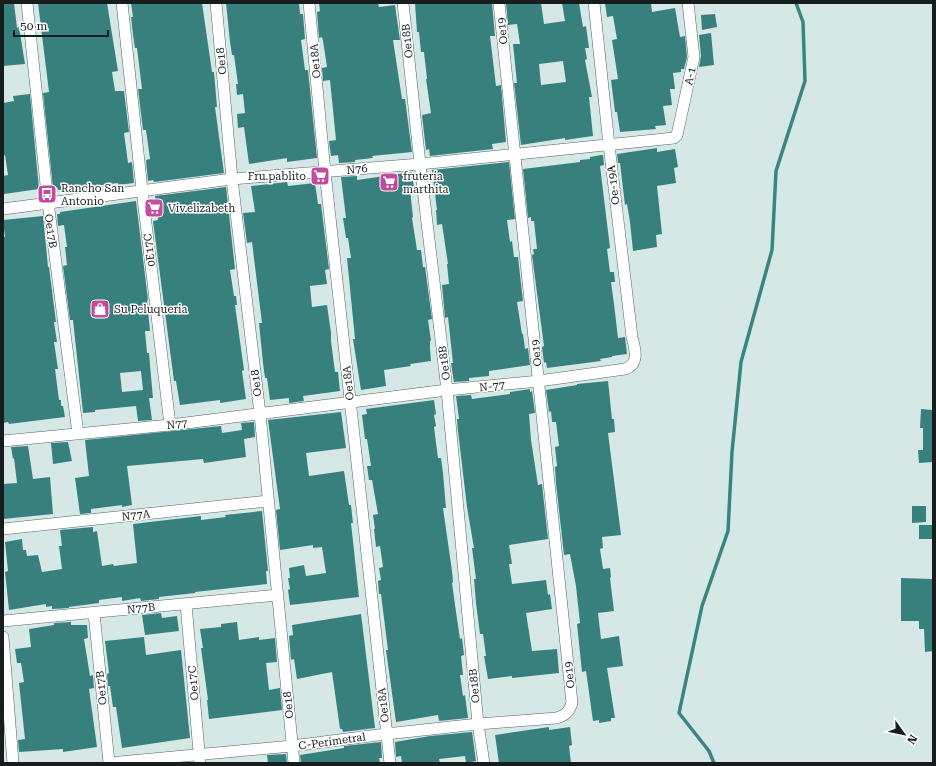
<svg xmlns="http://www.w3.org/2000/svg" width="936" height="766" font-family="'Roboto Serif',serif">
<rect width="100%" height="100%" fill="#d6e8e6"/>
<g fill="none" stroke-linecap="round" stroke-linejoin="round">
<path stroke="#388581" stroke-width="3.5" d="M714 763 709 751 679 713 702 606 728 531 732 452 741 362 772 250 776 171 805 81 803 22 796 3"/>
</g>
<path fill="#37807d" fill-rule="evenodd" d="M3 3H14L17 28 19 27 25 64 3 66Z
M38 3H107L118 71 112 72 115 91H124L129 132 124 133 128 163 132 162 134 183 118 185V183L58 190 57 187 53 188 43 93 49 92Z
M131 3H202L212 72H214L217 107H215L224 173 154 182 153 180 148 181 146 160 150 159 146 130H143L138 89H142L137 48H135L133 35 131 17H133Z
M226 3H299L300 14H303L305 39 301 40 305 70H308L317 158 287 162V158L249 164 244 127 238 128 237 114 245 113 243 94 237 95 236 84H238L234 55H232L230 42Z
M319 3H378L379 7 395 5 400 40H393L402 99H405L412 152 372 156 373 158 355 160V162L339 163 338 155 331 156 329 141 336 140 330 80 323 81 322 68 327 67 323 41 322 37 319 38 317 12 320 11Z
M415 3H492L495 36H490L496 86 501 85 506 142 492 144 493 149 430 156 429 149 426 150 422 115 431 113 426 79H427L424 52H421L419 32H417Z
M506 3H541L544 24 565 21 562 3H579L583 27 586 26 589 48H585L587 59 585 60 592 97H589L593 136 565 140V138L521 145 514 83H517L513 44H520L517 24 508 25ZM563 61 566 82 541 85 539 64Z
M605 3H651L652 12 675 8 680 37 685 36 687 57 684 69H681V72L673 73 675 89H670L672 105 663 106 666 125 655 126 656 129 620 132 617 112H615L611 80 618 79 612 40 617 39 613 16 607 17Z
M715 14 717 27 702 30 701 15Z
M711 33 714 65 699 67 701 56 699 35Z
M30 94 39 189 4 194 3 176 8 175 5 155 3 156V103L14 101 13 96Z
M657 148V152L675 149 678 167 674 168 676 183 657 186 662 234 656 235 657 247 633 251 630 222 627 204 625 205 620 163H618L617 154Z
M601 155H603L604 165 600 166 610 248 607 249 610 272H614L615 282H611L614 304 618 338 625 337 627 354 612 356V357L600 359 601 361 547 368 546 362 544 363 542 347 544 346 532 255 534 254 533 249H537L534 221H531V217L528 218 523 169 580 162V160L590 159V157Z
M509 162 515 219 507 220 510 242 512 241 514 257H518L523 301 517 302 522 334H523L525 349 528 348 530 365 489 371V376L469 378V381L454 382 451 363H453L448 317 445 318 442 285 449 284 447 264H448L442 224 437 225 436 210H437L432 170Z
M412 172 414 189 410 190 413 217 412 218 417 250H421L423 267H425L432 319 428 320 431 341H430V349L431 361 410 364 411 366 384 370 386 386 361 390 353 339H355L347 258H351L348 238H346L343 218H346L341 177 357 176V180Z
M287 182 288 186 315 183 318 204H321L329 269 325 270 327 284 310 286 312 307 327 305 331 333V341L335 372H338L340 391 303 396 304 401 289 403V398L270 400 267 378H265L263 363 259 323H262L252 242 247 243 243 213 255 212 251 186Z
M226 187 235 269 230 270 234 296H236L237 305H235L244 370 242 371 246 399 220 403V400L180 405 176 381H174L153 221 158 220 155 196Z
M136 201 148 300 147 301 150 331H145L147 353H149L150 365 153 398H149L152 420 138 421 136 406 95 410V412L83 413 73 320H70L63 266 67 265 65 247H67L64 225 58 226 57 214H60V212ZM141 371 143 390 122 392 120 373Z
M43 216 48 267H49L56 322H54L57 342H54L58 369H55L59 400H61V406H63L65 417 9 424 8 422 3 423V237H5L3 220Z
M608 381 612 419H614L615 432 608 433 621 535 602 537 603 548 600 549 603 569 610 568 611 577 610 578 614 611 598 613 601 639 619 636 623 666 607 668 615 718H611V721L599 723V720L593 721 586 671 582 672 577 624 580 623 576 586 570 554 564 555 556 483 555 467 557 466 555 447 559 446 556 422H552L551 411 549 412 546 390 577 385V384Z
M530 389V392L532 391 535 413 529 414 531 440 538 485 542 484 548 539 509 545 512 564H509L512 584 546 580 548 595 550 594 552 609 526 613 532 651 557 649 559 673 512 678V676L488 679 484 656H486L483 634H480L476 603 474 579H476L472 548H474L467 507 458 431 457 419H459L456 396 471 395 472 399 510 394V392Z
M434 400 436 414 434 415 436 426 434 427 438 458H441L443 473 446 508H443L452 571 453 582 452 583 455 605 460 639 462 638 464 655 461 656 463 675H460L463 696 465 695 468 718 439 721 438 715 396 722 386 650H388L381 594H379L378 581 381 580 379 568 383 567 380 546 376 547 374 529H375L373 515 378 514 372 480H369L367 466H371L367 439H365L362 415 367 414 366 409Z
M921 409 933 410V462L919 463 918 450H923V428H920Z
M341 412 346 448 306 453 309 476 344 471 349 505H351L353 523H351L359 597 290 605 288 590 290 589 288 578H290L289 568 304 565 306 576 326 573 322 547 313 548V545L280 550 276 510 280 509 268 420Z
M254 422 255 437 244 439 246 457 204 463 203 459 127 466 132 505 122 507V505L91 509V513L80 514 75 478 89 476 85 440 221 426 222 433 242 430 241 423Z
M68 442 72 461 53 464 51 443Z
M28 446 33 479 50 477 53 514 3 519V484L17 483 14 458 13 459 11 447Z
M912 506H926V522L912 523Z
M262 511 268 571H266L267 584 195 592V593L159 597V599L141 601 140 598 122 601V597L99 600V603L69 607V608L52 609V606L46 607V604L9 610 5 572 8 571 5 542 22 539 23 550H26L27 556 38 555 42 572 62 569 59 546H62L60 530 93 527V532L97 531 102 566 113 564 114 566 137 563 133 524 201 516V520L226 517 225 515Z
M919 525H933V539H919Z
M901 578 933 579V651L925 652 924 629H919V621H901Z
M161 613 162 618 177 616 179 631 145 635 142 615Z
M361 614 375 728 343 732 342 729H340L332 672 297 679 294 659 291 660 289 636 293 635 292 625Z
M71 622V625H87L88 638 84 639 90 676 93 675 94 688 89 689 97 747 63 752V749L19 752 18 740 25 739 19 683 24 682 21 663H17L15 649 31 647 29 629 54 625V623Z
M237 622 239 640 259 637V640L275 638 277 662 266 663 269 690 280 688 282 710 209 719 207 700H208L201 648H203L200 629 221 627V624Z
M144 637 146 655 181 650 190 738 122 748 116 707H113L110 686H108L107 674 109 673 105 641Z
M549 727V730L570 727 572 745 569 746 571 763H499L495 735Z
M472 732 476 761 466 763 465 756 439 759 440 763H402L401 756 396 757 395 742 430 736Z
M381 742 382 758H379L380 763H301L300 755 344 748V746Z
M286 754 287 763H268L267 755Z"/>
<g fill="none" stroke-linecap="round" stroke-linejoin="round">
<defs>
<path id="street" d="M27 3 47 194 78 434
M122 3 142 190 170 425
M216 3 232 179 260 414 294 763
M309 3 325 172 390 763
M403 3 420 164 447 390 478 724 484 763
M3 209 232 179 420 164 674 138 677 135 694 57 688 3
M3 441 170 425 447 390 539 381 625 369C640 364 635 349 632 337L609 145 594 3
M3 529 268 501
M186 604 200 763
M94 613 109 763
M3 621 278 595
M3 637 13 763
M109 763 292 746 386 734 478 724 556 718C565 716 569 712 572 703L499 3"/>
</defs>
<use href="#street" stroke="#546463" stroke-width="12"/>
<use href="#street" stroke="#fff" stroke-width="11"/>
</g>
<defs>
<symbol id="supermarket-square" viewBox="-11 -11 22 22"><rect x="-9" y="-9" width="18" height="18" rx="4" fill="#c34b9f" stroke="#fff"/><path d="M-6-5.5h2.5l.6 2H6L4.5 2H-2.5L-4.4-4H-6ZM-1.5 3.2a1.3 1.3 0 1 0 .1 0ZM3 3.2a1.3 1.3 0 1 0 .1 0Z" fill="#fff"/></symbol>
<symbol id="bus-square" viewBox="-11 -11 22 22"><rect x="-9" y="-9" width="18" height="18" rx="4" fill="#c34b9f" stroke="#fff"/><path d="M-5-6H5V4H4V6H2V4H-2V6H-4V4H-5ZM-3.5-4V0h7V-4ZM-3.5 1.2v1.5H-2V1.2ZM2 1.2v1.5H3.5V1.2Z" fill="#fff"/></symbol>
<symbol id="shop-square" viewBox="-11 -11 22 22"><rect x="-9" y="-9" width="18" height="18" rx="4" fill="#c34b9f" stroke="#fff"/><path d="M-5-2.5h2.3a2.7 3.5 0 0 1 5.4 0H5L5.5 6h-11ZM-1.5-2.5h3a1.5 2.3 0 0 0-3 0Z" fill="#fff"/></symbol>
</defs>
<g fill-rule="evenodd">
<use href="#supermarket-square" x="309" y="165" width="22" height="22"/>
<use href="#supermarket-square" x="378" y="171" width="22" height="22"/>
<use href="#bus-square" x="36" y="183" width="22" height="22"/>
<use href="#supermarket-square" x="143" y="197" width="22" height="22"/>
<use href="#shop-square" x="89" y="298" width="22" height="22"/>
</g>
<g text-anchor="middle" stroke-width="3" stroke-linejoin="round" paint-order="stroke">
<g font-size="11" fill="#171d1d" stroke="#fff">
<text transform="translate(502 31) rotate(-96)" y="4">Oe19</text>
<text transform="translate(407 41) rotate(-96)" y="4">Oe18B</text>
<text transform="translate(221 61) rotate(-95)" y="4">Oe18</text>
<text transform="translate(315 61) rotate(-95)" y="4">Oe18A</text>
<text transform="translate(690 76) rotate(-78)" y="4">A-1</text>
<text transform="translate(357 169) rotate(-5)" y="4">N76</text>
<text transform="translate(613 185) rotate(-97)" y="4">Oe-19A</text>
<text transform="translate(51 231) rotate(82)" y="4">Oe17B</text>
<text transform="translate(149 250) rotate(-97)" y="4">0E17C</text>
<text transform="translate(536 353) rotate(-96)" y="4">Oe19</text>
<text transform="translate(444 363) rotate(-97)" y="4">Oe18B</text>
<text transform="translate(256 383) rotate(-97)" y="4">Oe18</text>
<text transform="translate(348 383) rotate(-96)" y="4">Oe18A</text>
<text transform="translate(492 386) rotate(-6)" y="4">N-77</text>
<text transform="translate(177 424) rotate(-7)" y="4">N77</text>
<text transform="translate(136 515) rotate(-6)" y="4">N77A</text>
<text transform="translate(141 608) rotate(-6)" y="4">N77B</text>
<text transform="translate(569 675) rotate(-96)" y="4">Oe19</text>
<text transform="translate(193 683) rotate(-95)" y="4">Oe17C</text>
<text transform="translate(474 686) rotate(-95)" y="4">Oe18B</text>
<text transform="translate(101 688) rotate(-95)" y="4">Oe17B</text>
<text transform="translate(288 705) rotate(-95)" y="4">Oe18</text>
<text transform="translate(383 705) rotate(-96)" y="4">Oe18A</text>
<text transform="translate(332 741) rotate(-8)" y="4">C-Perimetral</text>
</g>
<g font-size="11" fill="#171d1d" stroke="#fff" text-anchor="start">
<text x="306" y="180" text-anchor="end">Fru.pablito</text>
<text x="403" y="180">frutería<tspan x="403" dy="13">marthita</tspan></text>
<text x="61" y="192">Rancho San<tspan x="61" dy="13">Antonio</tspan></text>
<text x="168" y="212">Viv.elizabeth</text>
<text x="114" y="313">Su Peluqueria</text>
</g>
</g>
<rect width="936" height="766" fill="none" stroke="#171d1d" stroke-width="8"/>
<g transform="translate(904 734) rotate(123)" stroke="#ffffff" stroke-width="3" paint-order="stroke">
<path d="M0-3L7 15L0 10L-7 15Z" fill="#171d1d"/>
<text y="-6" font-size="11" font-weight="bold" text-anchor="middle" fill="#171d1d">N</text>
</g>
<path d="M14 30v6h94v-6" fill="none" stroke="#171d1d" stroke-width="2"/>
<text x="20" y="30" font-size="12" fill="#171d1d" stroke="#ffffff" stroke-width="3" paint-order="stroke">50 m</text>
</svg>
